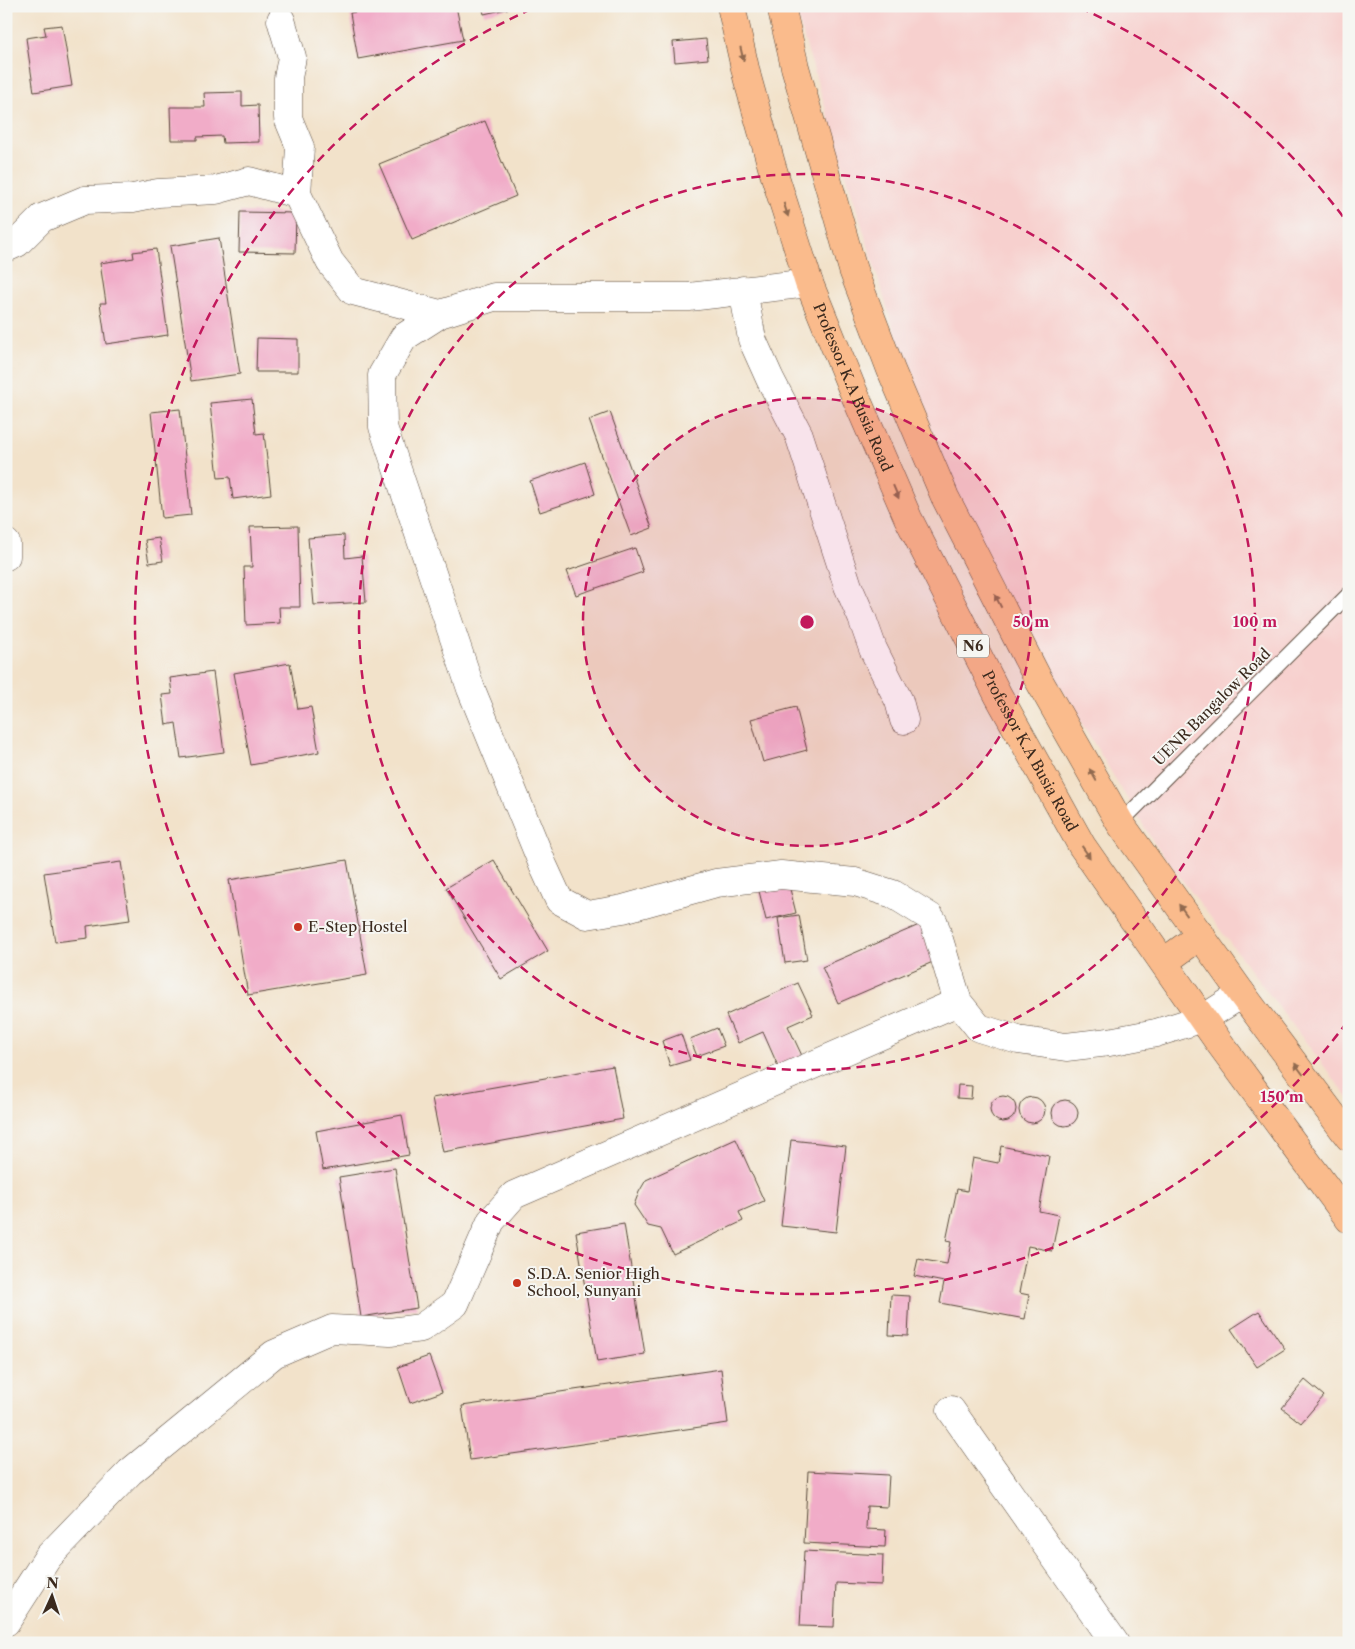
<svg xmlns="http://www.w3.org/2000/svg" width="1355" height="1649" font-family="'Libre Caslon Text',serif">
<rect width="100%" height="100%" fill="#f6f6f2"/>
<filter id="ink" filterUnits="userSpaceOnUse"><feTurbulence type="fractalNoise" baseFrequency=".02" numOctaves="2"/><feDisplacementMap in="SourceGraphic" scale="10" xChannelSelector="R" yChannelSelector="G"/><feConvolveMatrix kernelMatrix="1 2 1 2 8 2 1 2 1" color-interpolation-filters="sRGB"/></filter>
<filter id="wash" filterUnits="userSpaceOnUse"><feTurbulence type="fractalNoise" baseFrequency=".0096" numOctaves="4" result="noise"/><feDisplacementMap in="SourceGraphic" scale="20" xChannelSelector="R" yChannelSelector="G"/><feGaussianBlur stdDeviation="1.12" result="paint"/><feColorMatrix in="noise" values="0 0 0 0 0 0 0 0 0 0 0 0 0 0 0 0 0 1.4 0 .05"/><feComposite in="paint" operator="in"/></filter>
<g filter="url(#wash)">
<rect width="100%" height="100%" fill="#f2e2ca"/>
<path fill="#f7d0ce" d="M794 6H1349V1099L1154 843 946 498Z"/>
<g id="blocks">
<path fill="#f1acc8" d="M355 6H456L463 40 358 59 350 13 356 12Z
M482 6H511V8L484 14Z
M62 25 72 86 34 92 26 38 46 35 44 27Z
M706 39 708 59 675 62 673 42Z
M242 92V106L258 105 259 142 223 143 222 136 197 137V140H171L170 107H205L204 93Z
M485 121 516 196 412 240 379 164Z
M6 143H8L9 174H6Z
M240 212 296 213 295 253 239 252Z
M219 238 240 374 191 381 170 246Z
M156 249 168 335 106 344 100 303H106L100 263 134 258 133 252Z
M257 338 298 339V372H256Z
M252 399 256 434 264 433 271 494 233 499 230 477 218 478 210 403Z
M180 409 191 515 162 518 151 412Z
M610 412 652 528 631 536 589 420Z
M585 462 595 494 540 512 530 481Z
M298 526 300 607H279L280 623 246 625 244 567H252L250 527Z
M344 535 345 558 362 556 366 602 314 605 308 538Z
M159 538 163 561 149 563 145 540Z
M635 548 643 572 576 595 567 571Z
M290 663 298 709 311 707 319 752 251 765 234 673Z
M213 672 224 752 181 758 176 723 166 725 162 695 172 694 170 678Z
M796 707 807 750 763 762 751 719Z
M347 860 367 975 248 995 229 880Z
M494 860 548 951 501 979 446 888Z
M121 862 130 920 87 926 88 938 55 942 44 873Z
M789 885 796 913 766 920 759 891Z
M799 915 807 960 785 963 778 918Z
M926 922 942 958 838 1003 822 967Z
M798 983 813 1015 788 1026 805 1062 781 1073 763 1032 738 1043 726 1015Z
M717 1028 724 1046 697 1056 690 1039Z
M681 1034 690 1060 670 1066 662 1041Z
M613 1066 623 1119 443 1152 432 1098Z
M958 1085 972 1086 971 1099 957 1098Z
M990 1109a13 13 0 1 1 26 0a13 13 0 1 1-26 0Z
M1019 1110a13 13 0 1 1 26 0a13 13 0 1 1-26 0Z
M1052 1113a13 13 0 1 1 26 0a13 13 0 1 1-26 0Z
M402 1115 409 1155 323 1170 316 1131Z
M736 1139 764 1201 739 1212 743 1221 673 1254 661 1229 648 1226 634 1205 639 1192 646 1180Z
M791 1140 846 1146 836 1232 781 1226Z
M1001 1146 1049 1156 1039 1211 1059 1215 1052 1251 1028 1246 1019 1293 1029 1295 1025 1319 940 1303 944 1282 914 1276 918 1259 947 1264 951 1242 946 1241 957 1189 967 1191 973 1158 998 1163Z
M395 1168 417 1308 361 1317 339 1177Z
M624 1224 645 1354 597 1362 576 1232Z
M891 1295 910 1296 908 1336 889 1335Z
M1259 1311 1285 1349 1257 1367 1231 1329Z
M429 1356 442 1392 410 1403 398 1367Z
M721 1369 728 1423 470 1460 462 1406Z
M1305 1380 1324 1396 1301 1423 1282 1408Z
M808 1471 889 1475 887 1507 867 1506 866 1529 886 1530 885 1547 804 1543Z
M804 1551 883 1555 882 1585 836 1583 834 1627 800 1626Z"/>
</g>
</g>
<g filter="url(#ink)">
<use href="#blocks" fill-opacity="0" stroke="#564638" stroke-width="1"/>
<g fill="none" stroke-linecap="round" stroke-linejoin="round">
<defs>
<path id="lane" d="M1120 823 1349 594"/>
<path id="street" d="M281 20 292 57 288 78V118L300 147 297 194 330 262 353 291 440 314
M6 248 17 243 42 218 85 200 133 198 158 193 216 190 249 181 297 194
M809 283 689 297H494L440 314 404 337 382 375 383 427 471 689 543 865 559 900 587 915 623 909 716 883 781 875 855 882 893 894 930 917 934 923 958 1002 979 1028 1018 1040 1066 1047 1109 1042 1156 1033 1204 1018 1242 994
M743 290 752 339 770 379 799 435 848 586 862 618 873 649 899 701 904 720
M6 543V556
M951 1410 1115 1643
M6 1622 48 1557 130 1472 274 1354 332 1329 390 1332 421 1328 455 1304 491 1221 514 1195 958 1002"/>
<g id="primary">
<path id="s1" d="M731 6 747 77 772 167 809 283 851 386 908 518 998 695 1082 846 1218 1041 1349 1219"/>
<path d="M781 6 795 67 853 270 891 370 945 497 1037 677 1120 823 1242 994 1349 1137"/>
<path d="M1164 962 1201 935"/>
</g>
</defs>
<use href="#lane" stroke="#564638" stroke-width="16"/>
<use href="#street" stroke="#564638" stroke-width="29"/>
<use href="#primary" stroke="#564638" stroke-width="29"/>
<use href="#lane" stroke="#fff" stroke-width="14"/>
<use href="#street" stroke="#fff" stroke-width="28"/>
<use href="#primary" stroke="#fabb8c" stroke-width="28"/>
</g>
<defs><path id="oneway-solid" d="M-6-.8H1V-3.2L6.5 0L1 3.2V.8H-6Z" transform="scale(1.25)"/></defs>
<g fill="#916b50">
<use href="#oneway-solid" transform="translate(742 54) rotate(77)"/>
<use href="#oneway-solid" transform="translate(786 210) rotate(72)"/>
<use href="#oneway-solid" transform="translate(896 492) rotate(67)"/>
<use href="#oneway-solid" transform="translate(998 601) rotate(-117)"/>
<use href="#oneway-solid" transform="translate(1093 775) rotate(-120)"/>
<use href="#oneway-solid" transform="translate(1086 852) rotate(55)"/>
<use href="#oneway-solid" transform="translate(1183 910) rotate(-126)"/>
<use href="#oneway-solid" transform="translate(1299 1069) rotate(-127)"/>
</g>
</g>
<circle cx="807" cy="622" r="224" fill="#c2185b" fill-opacity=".12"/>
<g fill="none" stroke="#c2185b" stroke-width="2.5" stroke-dasharray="9 6">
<circle cx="807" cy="622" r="224"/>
<circle cx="807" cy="622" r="448"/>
<path d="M1347 1022A672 672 0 1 1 534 8M1080 8A672 672 0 0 1 1347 222"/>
</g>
<g fill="#c8321e" stroke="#f6f6f2" stroke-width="2">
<circle cx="298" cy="927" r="5"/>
<circle cx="517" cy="1283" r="5"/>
</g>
<g text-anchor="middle" stroke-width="4" stroke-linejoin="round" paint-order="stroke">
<rect fill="#f6f6f2" stroke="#73675e" stroke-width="1" x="957" y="634.5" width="32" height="23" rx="4"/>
<g font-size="14" font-weight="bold" fill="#3b2a1e">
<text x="973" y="651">N6</text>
</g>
<g font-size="15" fill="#3b2a1e" stroke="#f6f6f2">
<text dy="5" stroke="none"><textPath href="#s1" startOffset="401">Professor K.A Busia Road</textPath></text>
<text transform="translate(1212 707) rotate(-45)" y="5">UENR Bangalow Road</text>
<text dy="5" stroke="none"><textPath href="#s1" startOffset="806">Professor K.A Busia Road</textPath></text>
</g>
<g font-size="15" fill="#3b2a1e" stroke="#f6f6f2" text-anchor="start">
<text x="308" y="932">E-Step Hostel</text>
<text x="527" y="1279">S.D.A. Senior High<tspan x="527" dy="17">School, Sunyani</tspan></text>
</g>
</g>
<circle cx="807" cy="622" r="8" fill="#c2185b" stroke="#f6f6f2" stroke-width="2.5"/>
<g font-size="15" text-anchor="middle" font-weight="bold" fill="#c2185b" stroke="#f6f6f2" stroke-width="4" stroke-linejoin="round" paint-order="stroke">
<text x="1031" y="627">50 m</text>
<text x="1255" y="627">100 m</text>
<text x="1282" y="1102">150 m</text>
</g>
<rect width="1355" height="1649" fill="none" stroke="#f6f6f2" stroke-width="25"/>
<g transform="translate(52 1596) rotate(3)" stroke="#f6f6f2" stroke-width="4" paint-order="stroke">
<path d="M0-4L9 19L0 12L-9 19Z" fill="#3b2a1e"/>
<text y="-8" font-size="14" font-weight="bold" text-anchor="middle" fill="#3b2a1e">N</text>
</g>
</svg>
